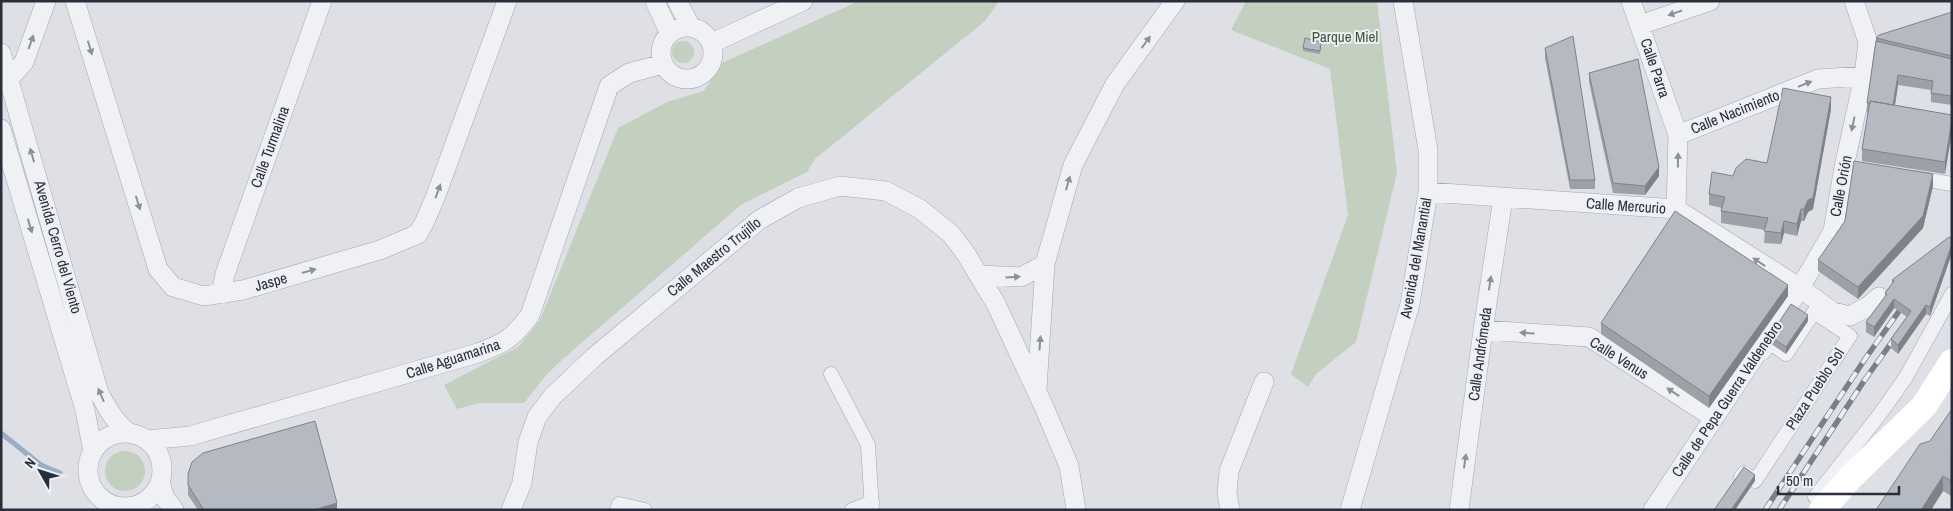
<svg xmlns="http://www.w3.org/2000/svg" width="1953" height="511" font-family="'Archivo Narrow',sans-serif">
<rect width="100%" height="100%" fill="#dee0e6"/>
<path fill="#c3cfbf" d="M859 1H999L985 21 815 159 807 172 742 204 563 359 547 374 524 403H479L457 409 444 385 518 347 540 320 618 128 667 102 704 91 722 63Z
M1246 1H1377L1397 173 1356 342 1316 374 1308 387 1291 374 1348 215 1330 69 1231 30Z
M672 52a11 11 0 1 1 22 0a11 11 0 1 1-22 0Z
M105 471a20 20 0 1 1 40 0a20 20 0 1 1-40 0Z"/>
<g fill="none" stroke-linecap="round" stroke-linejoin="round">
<path stroke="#9badc3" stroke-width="5" d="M1 433 41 465 60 473"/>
<defs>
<path id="pedestrian" d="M1916 178 1952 184
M831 374 868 445 872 510
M1741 477 1744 473 1755 481 1850 336 1814 312 1786 354 1770 343 1763 353
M1815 497 1883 410 1906 377 1952 294
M617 510 619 504 645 510
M852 510 872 502"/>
<path id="minor" d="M75 1 158 269 173 287 204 296 243 290 380 250 418 234 425 221 435 198 507 1
M655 1 669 32
M677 1 691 27
M1631 1 1678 135
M1640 25 1710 1
M661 53a26 26 0 1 1 52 0a26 26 0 1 1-52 0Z
M712 43 803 1
M1 53 99 393C108 409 115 423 129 433
M10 78 24 62 46 1
M1 129 85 410 93 452
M1428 192 1676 209 1800 288 1833 312 1850 316 1867 307 1879 297
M1676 209 1678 135 1818 79 1864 76
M979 275 1021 277 1045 264
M221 294 225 274 322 1
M1483 330 1589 337 1714 418
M1037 388 1045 264 1073 165 1115 84 1175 1
M88 470a37 37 0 1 1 74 0a37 37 0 1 1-74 0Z
M147 440 190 436 478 353C505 343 513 338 530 315L609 86 629 73 663 64
M160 482 165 498 174 510
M511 510 522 483 528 442 537 417 552 397 594 357 759 220 798 198 840 186 886 191 920 209 951 234 966 254 996 304 1044 407 1069 466 1076 510
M1230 510 1227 493 1229 471 1264 382
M1350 510 1410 304 1428 192V150L1403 1
M1459 510 1483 330 1503 198
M1653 510 1800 288 1833 231 1844 167 1864 76 1868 42 1854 1"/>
</defs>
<use href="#pedestrian" stroke="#a4a7af" stroke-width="15"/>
<use href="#minor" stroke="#a4a7af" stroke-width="20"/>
<use href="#pedestrian" stroke="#f0f1f5" stroke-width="14"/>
<use href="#minor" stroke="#f0f1f5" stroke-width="19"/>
<path stroke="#fff" stroke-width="26" d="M1822 510 1850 478 1924 406 1952 362"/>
<defs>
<path id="rail" d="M1765 510 1865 359 1907 300
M1779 510 1864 381 1899 332"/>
</defs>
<use href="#rail" stroke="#78808e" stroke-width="5.5"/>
<use href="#rail" stroke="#edeff4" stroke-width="4" stroke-dasharray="11" stroke-linecap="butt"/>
</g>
<path fill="#9ca0a7" d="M1952 12V105L1931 102V90L1898 85 1895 105 1952 115 1945 174 1862 161V149L1868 113H1867V103L1876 38Z
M1321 45 1320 54 1303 51V48Z
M1545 48 1595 180V189H1570L1545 58Z
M1589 73 1659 176 1645 195 1613 193 1589 82Z
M1831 109 1813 209 1808 212 1804 221H1801L1797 236 1784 233 1781 244 1764 243 1765 230 1721 223V211L1722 208 1709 205V194L1733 176 1767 163Z
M1933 186 1923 228 1858 299 1818 271V260Z
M1952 239V253L1930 316 1926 314 1898 354 1891 348V339L1907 317 1894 308 1874 337 1866 332V322L1885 296V293L1892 284V280Z
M1788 296 1709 408 1601 334V323Z
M1808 321 1786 354 1770 343V336Z
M1952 409 1951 496 1943 491 1931 510H1876L1930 441Z
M188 474 337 510H198L188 495Z"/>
<path fill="#7f8288" d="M1898 75V85L1893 117V108Z
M1831 97V109L1813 209 1808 212 1804 221V209L1808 200Z
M1952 120V132L1945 174V162Z
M1659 167V176L1645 195V186Z
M1933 174V186L1923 228 1858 299V287Z
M1801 209V221L1797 236V224Z
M1784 221V233L1781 244V233Z
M1952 244V253L1930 316V307Z
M1788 285V296L1709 408V396Z
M1894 299V308L1874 337V327Z
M1926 305V314L1898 354V345Z
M1808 315V321L1786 354V347Z
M1755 475V481L1735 510H1731Z
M1943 476V491L1931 510H1921Z
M337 503V510H314Z"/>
<path fill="#b5bac2" stroke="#7f8288" d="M1952 12V56L1876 38 1879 35Z
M1573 36 1595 180H1570L1545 48Z
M1305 38 1321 42 1320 51 1303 48Z
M1876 41 1952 59V96L1931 93 1933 81 1898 75 1893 105 1870 101V104L1867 103Z
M1638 59 1659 167 1645 186 1613 183 1589 73Z
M1783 88 1831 97 1813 198 1808 200 1804 209H1801L1797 224 1784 221 1781 233 1764 231 1768 218 1721 211 1725 197 1709 194 1712 172 1733 176 1736 168 1746 159 1767 163Z
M1870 101 1952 115V120L1945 162 1862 149Z
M1854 161 1933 174 1923 216 1858 287 1818 260 1845 221Z
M1675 211 1788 285 1709 396 1601 323Z
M1949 237 1952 239V244L1930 307 1926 305 1898 345 1891 339 1911 311 1894 299 1874 327 1866 322 1887 294 1885 293 1894 281 1892 280Z
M1791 304 1808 315 1786 347 1770 336Z
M1952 409 1951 481 1943 476 1921 510H1876L1920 444 1930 441Z
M315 421 337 503 314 510H204L188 485V474L192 462 203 453Z
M1744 467 1755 475 1731 510H1714Z"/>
<defs><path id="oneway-solid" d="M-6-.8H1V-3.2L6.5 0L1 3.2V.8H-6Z" transform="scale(1.25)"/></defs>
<g fill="#8c9098">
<use href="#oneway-solid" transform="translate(1675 13) rotate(161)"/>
<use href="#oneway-solid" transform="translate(31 42) rotate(-70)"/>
<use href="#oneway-solid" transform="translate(1146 42) rotate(-54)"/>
<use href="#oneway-solid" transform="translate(90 48) rotate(73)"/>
<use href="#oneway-solid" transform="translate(1805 84) rotate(-22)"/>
<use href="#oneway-solid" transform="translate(1853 124) rotate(102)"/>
<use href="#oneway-solid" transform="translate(32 155) rotate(-106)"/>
<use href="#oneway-solid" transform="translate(1678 160) rotate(-89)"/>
<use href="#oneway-solid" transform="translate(1068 183) rotate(-74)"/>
<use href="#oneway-solid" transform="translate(438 191) rotate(-70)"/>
<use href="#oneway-solid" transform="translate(138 203) rotate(73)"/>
<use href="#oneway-solid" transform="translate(30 226) rotate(73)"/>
<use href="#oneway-solid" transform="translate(1759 262) rotate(-147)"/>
<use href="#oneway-solid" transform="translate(309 271) rotate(-16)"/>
<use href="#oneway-solid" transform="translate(1013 277) rotate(-4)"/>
<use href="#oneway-solid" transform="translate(1490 283) rotate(-81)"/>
<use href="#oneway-solid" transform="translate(1527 333) rotate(-176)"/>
<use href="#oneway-solid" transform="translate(1040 343) rotate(-86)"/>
<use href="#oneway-solid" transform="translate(1673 392) rotate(-147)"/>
<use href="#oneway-solid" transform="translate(101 395) rotate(-113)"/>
<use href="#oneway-solid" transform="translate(1465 461) rotate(-82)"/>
</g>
<g text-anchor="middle" stroke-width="4" stroke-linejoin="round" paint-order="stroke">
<g font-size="15" fill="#3b5637" stroke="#edeff4">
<text x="1345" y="42">Parque Miel</text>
</g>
<g font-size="15" fill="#282e3b" stroke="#edeff4">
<text transform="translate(1655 68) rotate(71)" y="5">Calle Parra</text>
<text transform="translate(1735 112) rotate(-22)" y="5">Calle Nacimiento</text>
<text transform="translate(270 147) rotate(-70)" y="5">Calle Turmalina</text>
<text transform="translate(1841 186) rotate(-79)" y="5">Calle Orión</text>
<text transform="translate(1626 206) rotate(4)" y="5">Calle Mercurio</text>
<text transform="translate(58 247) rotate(74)" y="5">Avenida Cerro del Viento</text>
<text transform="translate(714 257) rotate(-39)" y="5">Calle Maestro Trujillo</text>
<text transform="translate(1416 258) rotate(-80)" y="5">Avenida del Manantial</text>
<text transform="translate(271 282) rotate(-16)" y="5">Jaspe</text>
<text transform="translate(1480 354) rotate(-82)" y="5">Calle Andrómeda</text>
<text transform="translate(1619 358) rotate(32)" y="5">Calle Venus</text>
<text transform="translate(453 359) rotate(-18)" y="5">Calle Aguamarina</text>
<text transform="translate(1815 389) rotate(-57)" y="5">Plaza Pueblo Sol</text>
<text transform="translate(1727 399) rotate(-56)" y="5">Calle de Pepa Guerra Valdenebro</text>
</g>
</g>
<rect width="1953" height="511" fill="none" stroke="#282e3b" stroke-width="5"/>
<g transform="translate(40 471) rotate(309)" stroke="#edeff4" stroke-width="4" paint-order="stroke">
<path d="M0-4L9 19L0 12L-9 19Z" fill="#282e3b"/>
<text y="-8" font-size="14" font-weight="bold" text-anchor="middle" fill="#282e3b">N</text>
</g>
<path d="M1778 486v8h121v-8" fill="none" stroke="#282e3b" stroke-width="2.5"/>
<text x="1786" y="486" font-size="15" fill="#282e3b" stroke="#edeff4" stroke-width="4" paint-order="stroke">50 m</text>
</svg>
